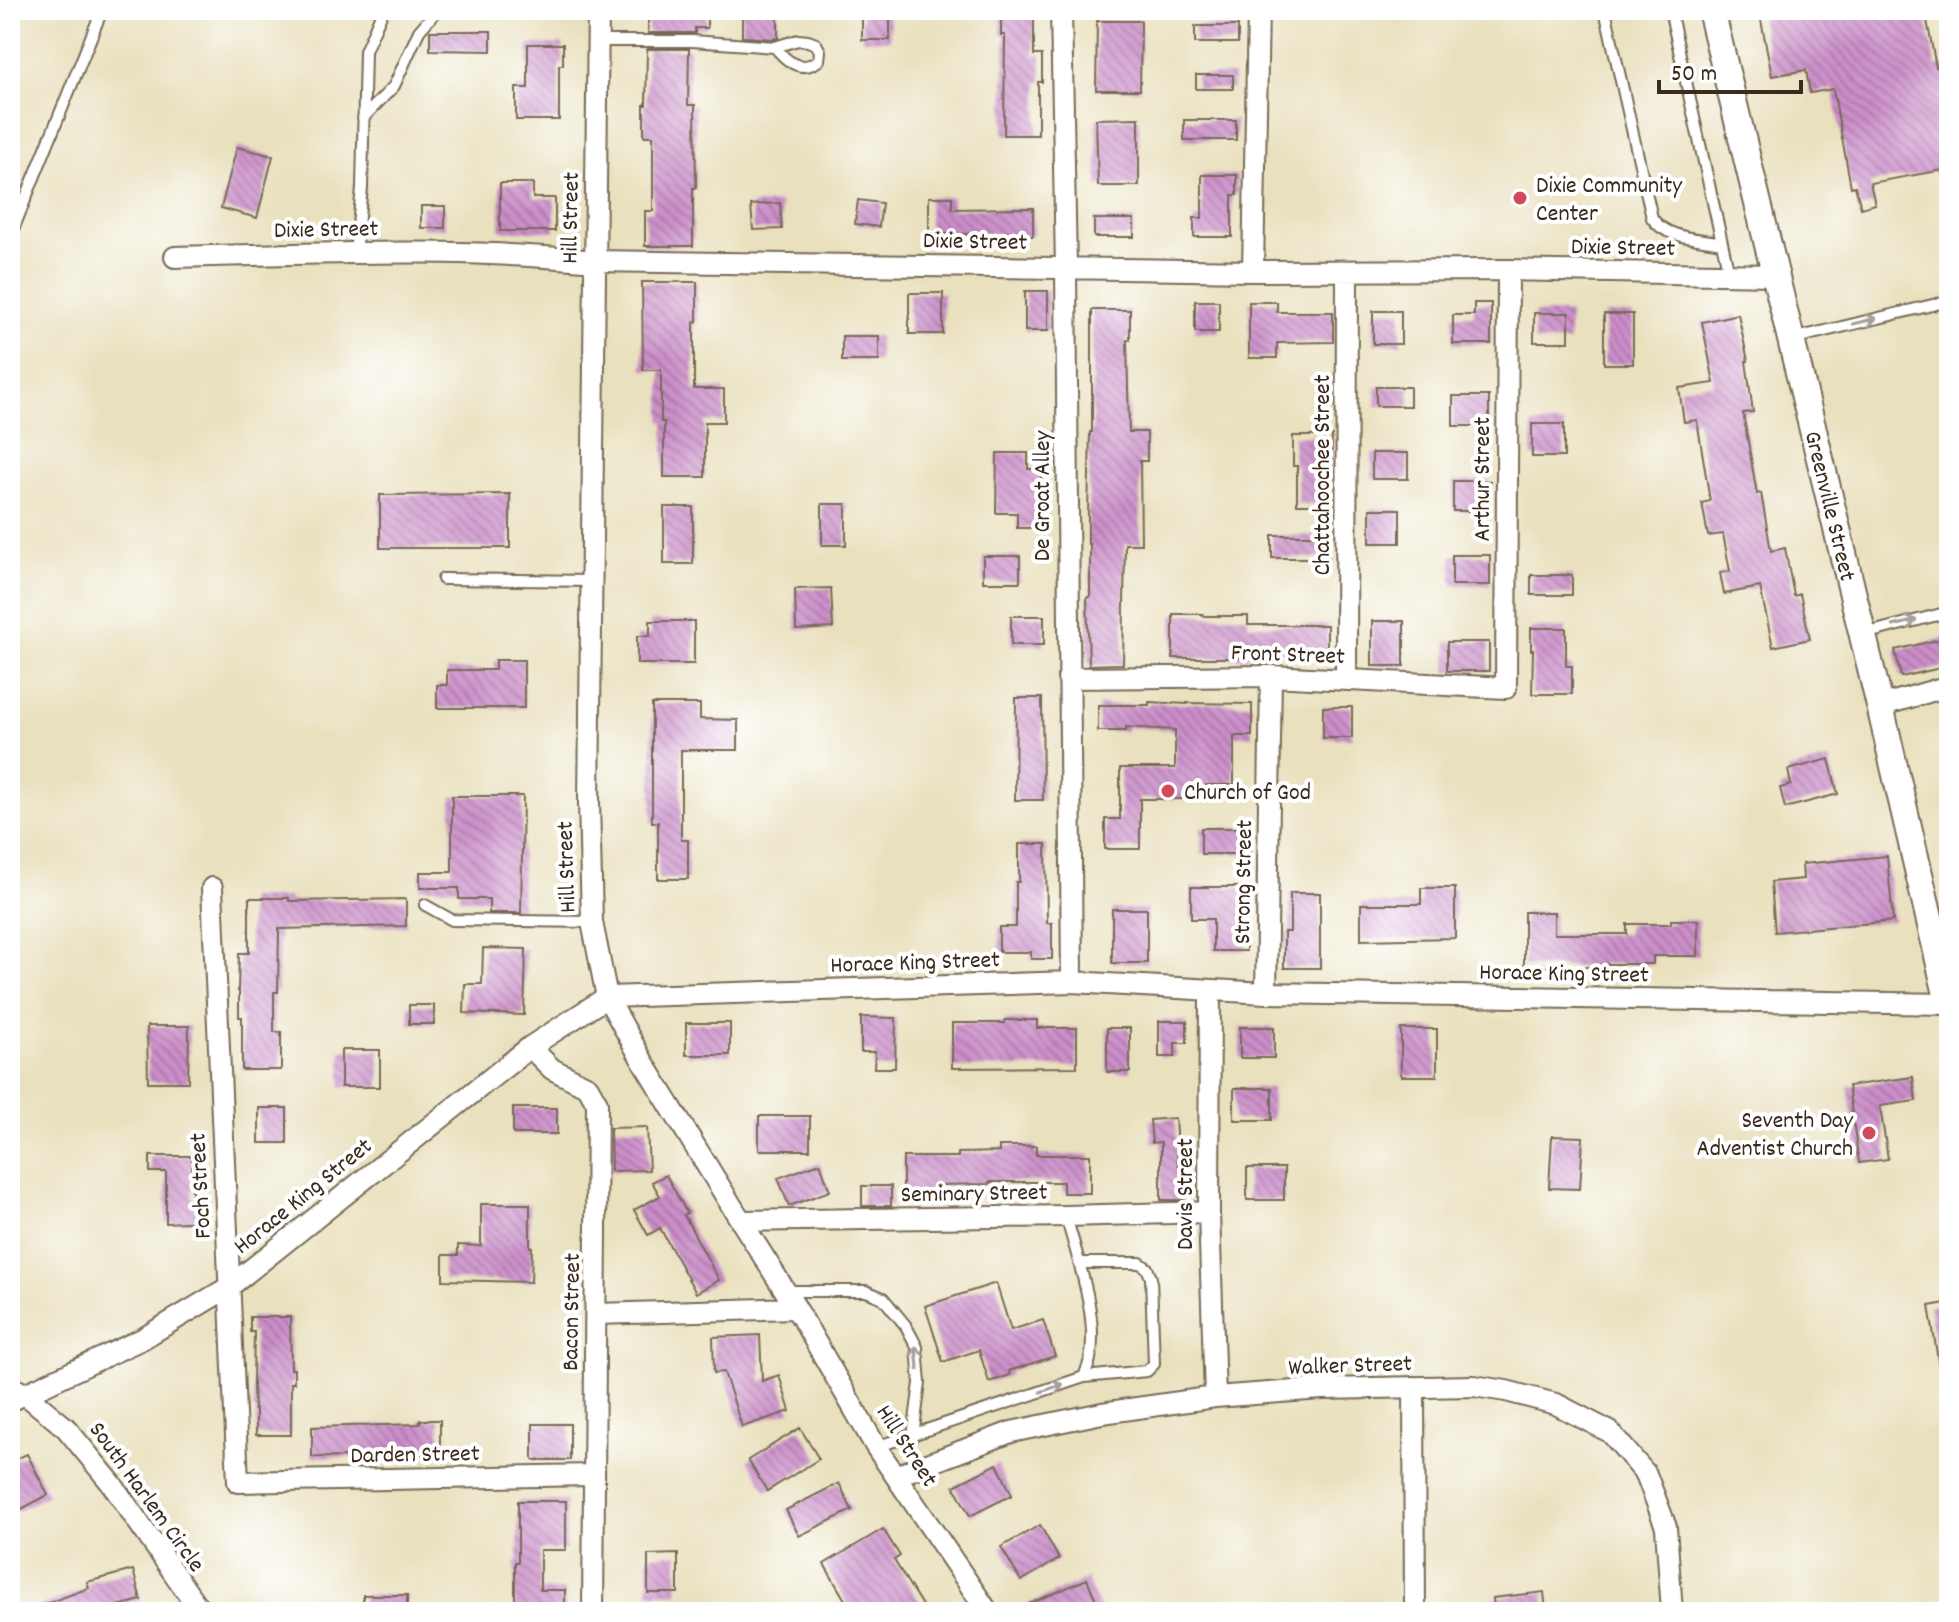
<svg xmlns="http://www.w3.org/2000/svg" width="1959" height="1622" font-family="Dekko,sans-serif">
<defs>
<pattern id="building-back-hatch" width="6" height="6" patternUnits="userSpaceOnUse" patternTransform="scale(2)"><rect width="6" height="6" fill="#cb8ec9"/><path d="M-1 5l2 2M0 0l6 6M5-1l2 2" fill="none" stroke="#a674a3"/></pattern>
</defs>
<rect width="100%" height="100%" fill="#fff"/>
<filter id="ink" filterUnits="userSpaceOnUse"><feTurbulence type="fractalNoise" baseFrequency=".0125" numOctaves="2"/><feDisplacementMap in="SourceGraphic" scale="16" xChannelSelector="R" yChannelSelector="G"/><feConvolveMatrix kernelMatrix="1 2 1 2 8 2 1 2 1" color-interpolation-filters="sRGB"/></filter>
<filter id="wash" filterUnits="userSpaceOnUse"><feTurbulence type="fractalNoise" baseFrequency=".006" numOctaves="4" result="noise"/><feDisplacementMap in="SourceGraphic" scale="32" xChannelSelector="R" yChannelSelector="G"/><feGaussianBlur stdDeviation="1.8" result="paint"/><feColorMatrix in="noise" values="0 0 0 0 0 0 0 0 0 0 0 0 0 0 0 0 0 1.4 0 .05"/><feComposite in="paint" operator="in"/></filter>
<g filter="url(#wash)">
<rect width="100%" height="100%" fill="#e9e0bd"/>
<g id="blocks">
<path fill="url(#building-back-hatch)" d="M648 10H707V28H695V33H648Z
M742 10H778V38L774 39 742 37Z
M862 10H890V40H862Z
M1001 10H1034V55H1042V82H1038V135H1004L1005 35H1001Z
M1759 10H1925L1936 67 1949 64V169L1870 183 1875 204 1861 208 1855 186 1851 187 1833 89 1810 93 1806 70 1772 76Z
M1097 21H1141L1140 90H1096Z
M1195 26H1238V43H1195Z
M430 31H491V51L430 50Z
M528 44H563V65H559V120H516V88H528Z
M648 49H689L688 105H695L696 188H693V246H645V211H653V136H644V105H646L647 50Z
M1196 75H1233V89H1196Z
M1139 118V186H1098L1096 119Z
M1184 120H1236V140H1184Z
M237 147 273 156 257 218 221 208Z
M1202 175H1237V195H1232V237H1194V218H1202Z
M500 183H533V198H555V231H500Z
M929 197H952V209L1033 208V236H999V234H929Z
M858 200 882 203 879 227 855 224Z
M780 203 782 229 753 230 751 205Z
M421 206H445V228H421Z
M1094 219H1134V237H1094Z
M642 282H697V322H694V389H724V422H705V477H664V422H661V370H643Z
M1025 291H1048V331H1025Z
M909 293H943V334H909Z
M1195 301H1219V332H1195Z
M1249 302H1277V312H1333V342L1277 343V358H1249Z
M1474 303H1491V344H1453V315H1474Z
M1092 310H1130V340H1127L1129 432H1147V461H1140L1141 544H1125L1123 664 1089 665 1087 597H1090V544H1088V514L1090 432H1092Z
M1373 311H1401V344H1373Z
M1534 313H1569V342H1534Z
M1604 314H1633V364H1604Z
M1738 314 1748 361H1746L1753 412 1743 413 1757 494 1761 493 1771 551 1785 548 1794 596 1800 594 1810 639 1773 647 1760 587 1724 594 1720 573 1730 571 1723 534 1708 536 1702 503 1710 501 1697 420 1684 422 1679 388 1714 383 1702 322Z
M842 336H879V361H842Z
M1376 387H1410V406H1376Z
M1453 396H1489V426H1453Z
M1532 424H1564V457H1532Z
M1293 436H1332L1330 504H1297V466H1293Z
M997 453H1028V469H1041V528H1017V513H996Z
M1372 453H1408V479H1372Z
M1453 481H1490V511H1453Z
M510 494V548H380V495Z
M822 504H846V545H822Z
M664 507H693V564H664Z
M1370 509H1400V543H1370Z
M1272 535H1329V558H1272Z
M1452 555H1490V585H1452Z
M983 556H1020V582H983Z
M1531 575H1572V595H1531Z
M831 588 833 628 796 630 795 589Z
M1173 614H1203V616H1248V625H1327V653H1248V658H1173Z
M1011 616H1044V645H1011Z
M650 621H694V664H637V636H650Z
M1372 621H1404V666H1372Z
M1531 628H1566V666H1572V694H1532L1533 650H1531Z
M1949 637V666L1901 677 1895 650Z
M1447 642H1489V671H1447Z
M495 660H524V708H437V685H447V670H495Z
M1016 698H1042L1043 800H1015Z
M1149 702 1187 704V703L1252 704V736H1234V785H1206V799H1140V849H1105V819H1120V768H1175V730L1126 727V731H1098V705H1149Z
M652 704H700V719L738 720V750H681V840H688V879H658V822H652Z
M1323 707H1352V738H1323Z
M1829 759 1838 794 1785 808 1780 788 1791 785 1788 770Z
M452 796H523L521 913H489V899H459V888H420V872H452Z
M1201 828H1250V854H1201Z
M1019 844H1046L1047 923H1052V959H1031V952H999V927H1016V882H1019Z
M1887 856 1893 921 1775 932 1771 882 1803 879 1802 864Z
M1191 887H1246V951H1213V919H1191Z
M1421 888H1455V938L1361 940V904H1421Z
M1290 893H1320V968H1284V932H1290Z
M249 898H289V901L406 899V926L279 929 278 992H274V1032H281V1070H242V1017H239V991H238L239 953H249Z
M1112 909H1147V963H1112Z
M1524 912H1554V934H1627V924H1671V920H1698V956H1653V964H1601V967H1524Z
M483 948 526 949 524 1015 464 1013 465 984H482Z
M409 1005H434V1024H409Z
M861 1017 896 1018 895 1068H874L875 1052H861Z
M1005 1020H1037V1028H1077V1067L952 1068V1023H1005Z
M1159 1021H1187V1043H1175V1057H1159Z
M686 1023H730V1055H686Z
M147 1026H189L188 1082H148Z
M1240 1027H1274V1058H1240Z
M1107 1028H1130V1072H1107Z
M1401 1029H1437V1076H1401Z
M341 1050H380V1087H341Z
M1913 1077 1916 1101 1880 1106 1888 1159 1859 1163 1848 1086Z
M1234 1088H1272V1120H1234Z
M259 1108H287V1143H259Z
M513 1108H557V1134H513Z
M759 1116H810V1150H759Z
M1175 1118 1178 1165H1184V1200H1161V1142L1152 1143 1150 1120Z
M647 1127 649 1170 611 1171 610 1128Z
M1552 1136 1583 1137 1580 1189 1549 1188Z
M999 1146H1036V1155H1090V1193H1063V1182H989V1184L936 1185V1198H903V1157H958V1153L999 1152Z
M150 1156H192V1199H207V1221L166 1223V1172H150Z
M820 1163 830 1191 789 1206 778 1178Z
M1247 1168H1284V1200H1247Z
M666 1175 687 1213 684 1215 719 1280 696 1293 660 1228 648 1235 634 1210 660 1196 652 1182Z
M862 1186H891V1206H862Z
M481 1204H530V1247H532L531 1282 443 1280V1255H458V1245L481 1246Z
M996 1283 1011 1330 1043 1320 1055 1356 1009 1371 1010 1375 989 1382 979 1350 943 1362 925 1306Z
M1946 1303 1949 1323V1377L1941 1378 1929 1306Z
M250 1317H290L291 1369H294V1383H291V1435H256V1410H254L253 1383 254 1332H250Z
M760 1335 762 1381 779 1375 790 1411 742 1427 724 1372 714 1373 713 1337Z
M420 1420H440V1455H409V1458L312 1457V1427L420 1424Z
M533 1424H570V1460H533Z
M800 1428 819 1459 767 1491 748 1460Z
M27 1454 48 1495 16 1512 10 1500V1462Z
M997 1464 1012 1495 970 1516 954 1486Z
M839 1483 852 1510 799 1536 786 1510Z
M518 1501H566V1550H540V1590H565V1612H515V1562H518Z
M1040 1525 1059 1559 1021 1581 1001 1547Z
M883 1529 900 1556 894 1560 926 1612H852L824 1564Z
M678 1554V1593H648V1555Z
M133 1570 141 1600 96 1612H29V1610L89 1588 87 1582Z
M1087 1579 1101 1612H1010Z
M1544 1592 1546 1612H1494L1493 1598Z
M363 1595H407V1612H363Z"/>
</g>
</g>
<g filter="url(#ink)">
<use href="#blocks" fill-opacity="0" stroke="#786a56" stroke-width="2"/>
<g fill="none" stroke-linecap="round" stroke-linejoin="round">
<defs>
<path id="service" d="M1605 10 1652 218C1666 239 1698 238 1722 243
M1670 10 1729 274
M597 41H692L775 47 798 40 808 41 816 44 820 51 819 60C801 74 786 61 775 47
M363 118 394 86 419 31 437 10
M10 237 102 10
M355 253 362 188 365 51 383 10
M1792 339 1949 301
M443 579 591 581
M1864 634 1949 612
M425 905 452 920 592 922
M1079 1263H1140L1147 1268 1151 1278 1154 1364 1147 1371 1084 1377
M785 1291H866L883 1298 906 1326 917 1347 920 1383 913 1436
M876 1447 1084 1377C1086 1371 1089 1365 1090 1359 1099 1317 1077 1257 1066 1216"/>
<path id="minor" d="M598 10 589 802 592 922 607 997 642 1060 741 1221 796 1308 876 1447 988 1612
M1061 10 1066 268 1072 982
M175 257C315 254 456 247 595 261L1253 271 1508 270 1774 275
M1253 271 1258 10
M1068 678 1271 676 1506 688 1508 270
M1346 680 1347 271
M1880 706 1949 686
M212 888 238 1482 593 1475
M1210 991 1209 1212 1215 1397
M1266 993 1271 676
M530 1047 552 1069 588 1087 597 1103 593 1612
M741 1221 1066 1216 1209 1212
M596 1314 796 1308
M1414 1387 1415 1612
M17 1390 25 1394 66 1428 111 1483 201 1612
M10 1401 142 1339 229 1287 530 1047 607 997 1072 982 1266 993 1949 1004
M896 1476 1011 1432 1102 1413 1215 1397 1322 1389 1474 1386 1506 1391 1556 1404 1610 1432 1646 1474 1666 1527 1672 1612"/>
<g id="tertiary">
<path id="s1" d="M1711 10 1880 706 1949 1003"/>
</g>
</defs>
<use href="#service" stroke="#786a56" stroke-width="14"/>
<use href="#minor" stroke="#786a56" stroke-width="24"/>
<use href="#tertiary" stroke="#786a56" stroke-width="30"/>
<use href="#service" stroke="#fff" stroke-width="10"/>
<use href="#minor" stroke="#fff" stroke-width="20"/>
<use href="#tertiary" stroke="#fff" stroke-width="26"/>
</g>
<defs><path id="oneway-shaft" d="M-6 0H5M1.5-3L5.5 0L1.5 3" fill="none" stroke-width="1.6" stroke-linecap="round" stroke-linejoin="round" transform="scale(2)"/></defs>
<g stroke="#a79f9a">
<use href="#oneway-shaft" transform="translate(1865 321) rotate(-14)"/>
<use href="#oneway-shaft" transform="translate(1905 623) rotate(-14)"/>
<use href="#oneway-shaft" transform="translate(917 1358) rotate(-96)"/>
<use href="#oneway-shaft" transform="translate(1052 1388) rotate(-19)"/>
</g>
</g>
<g fill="#d1495b" stroke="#fff" stroke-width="3">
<circle cx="1520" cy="198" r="8"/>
<circle cx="1168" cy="791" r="8"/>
<circle cx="1869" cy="1133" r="8"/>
</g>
<g text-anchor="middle" stroke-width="8" stroke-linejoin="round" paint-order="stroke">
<g font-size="24" fill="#3b2a1e" stroke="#fff" text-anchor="start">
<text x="1536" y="192">Dixie Community<tspan x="1536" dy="28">Center</tspan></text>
<text x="1184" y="799">Church of God</text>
<text x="1853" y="1127" text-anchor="end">Seventh Day<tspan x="1853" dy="28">Adventist Church</tspan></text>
</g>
<g font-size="24" fill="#3b2a1e" stroke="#fff">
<text transform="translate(569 218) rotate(-89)" y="8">Hill Street</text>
<text transform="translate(326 228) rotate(-1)" y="8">Dixie Street</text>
<text transform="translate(975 240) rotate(1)" y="8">Dixie Street</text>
<text transform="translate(1623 246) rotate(1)" y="8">Dixie Street</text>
<text transform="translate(1321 475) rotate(-90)" y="8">Chattahoochee Street</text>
<text transform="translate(1481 479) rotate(-90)" y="8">Arthur Street</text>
<text transform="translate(1041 496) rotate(-90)" y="8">De Groat Alley</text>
<text dy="8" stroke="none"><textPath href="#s1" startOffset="510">Greenville Street</textPath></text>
<text transform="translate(1288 653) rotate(2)" y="8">Front Street</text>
<text transform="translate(565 867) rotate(-92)" y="8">Hill Street</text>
<text transform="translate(1242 882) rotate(-89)" y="8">Strong Street</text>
<text transform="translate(915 961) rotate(-2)" y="8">Horace King Street</text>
<text transform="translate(1564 972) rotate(1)" y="8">Horace King Street</text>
<text transform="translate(199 1186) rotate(-93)" y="8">Foch Street</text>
<text transform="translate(974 1192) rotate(-1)" y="8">Seminary Street</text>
<text transform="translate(1184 1194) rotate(-90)" y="8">Davis Street</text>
<text transform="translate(302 1195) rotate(-39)" y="8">Horace King Street</text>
<text transform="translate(570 1312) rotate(-89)" y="8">Bacon Street</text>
<text transform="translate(1350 1364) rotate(-2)" y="8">Walker Street</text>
<text transform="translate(908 1445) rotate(57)" y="8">Hill Street</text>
<text transform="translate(415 1453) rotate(-1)" y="8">Darden Street</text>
<text transform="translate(148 1496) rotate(54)" y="8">South Harlem Circle</text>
</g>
</g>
<rect width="1959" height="1622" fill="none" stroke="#fff" stroke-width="40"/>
<path d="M1659 80v12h142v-12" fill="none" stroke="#3b2a1e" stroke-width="4"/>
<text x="1671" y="80" font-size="24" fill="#3b2a1e" stroke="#ffffff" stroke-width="6" paint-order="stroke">50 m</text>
</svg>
